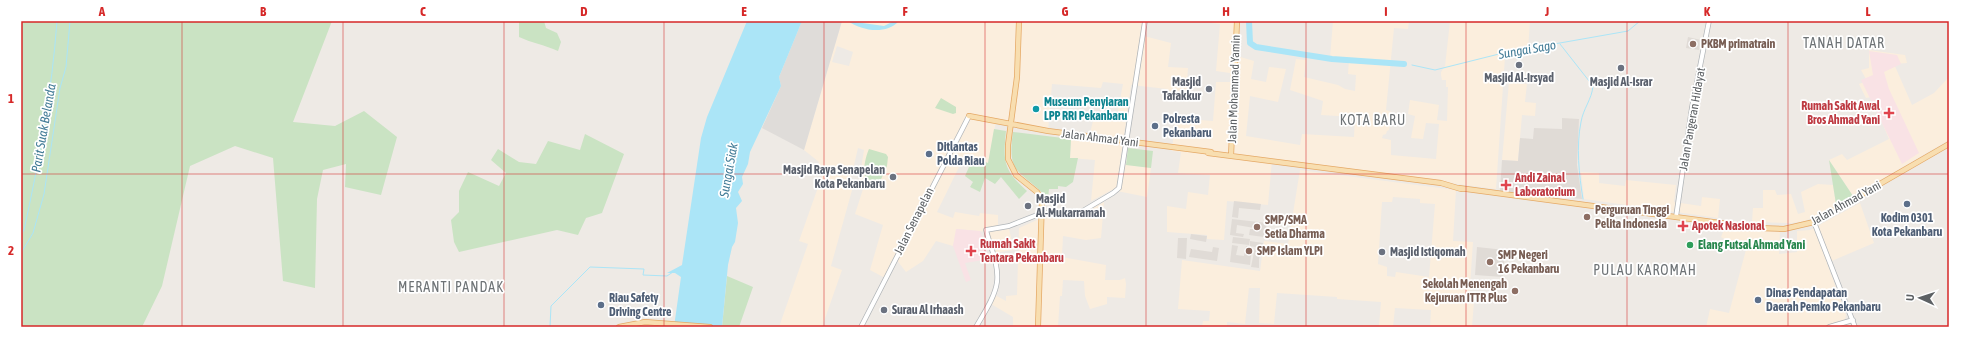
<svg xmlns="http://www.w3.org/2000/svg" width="1970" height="348" font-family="'Asap Condensed',sans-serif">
<rect width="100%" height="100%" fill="#eeeae5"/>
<path fill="#fbeedd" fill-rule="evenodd" d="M842 21H1147L1144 36 1171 43 1168 67 1188 68 1187 83 1191 84V97L1166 95 1167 89 1131 85 1120 164 1151 168 1147 197 1112 190 1091 201 1095 160 1070 158 1071 139 1088 141 1095 113 1117 115 1123 84 1103 82 1101 88 1052 84 1048 131 1009 126 996 121 988 163 972 157 967 166 961 163 937 212 953 218 955 212 979 216 980 213 998 215V231L1009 229 1014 250 993 253 987 232 957 229 953 246 936 241 923 261 906 272 896 259 887 279 870 270 883 225 855 214 864 186 859 181 864 150 858 148 850 182 854 183 831 266 842 270 822 327H779L808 244 799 241 822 176 815 170 819 162 804 150ZM837 46 853 52 849 66 832 62Z
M1213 21H1238L1237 56 1254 61 1251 79 1266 82 1269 67 1286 69 1278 102 1250 96 1246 136 1300 145 1302 134 1354 137 1355 117 1321 115 1323 101 1290 90 1296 59 1306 60 1304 77 1338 85 1345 89 1355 91 1356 75 1348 74 1349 59 1330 58 1333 21H1409L1408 29 1394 28 1386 110 1392 112 1389 130 1387 131 1386 134 1383 135 1382 138 1391 140V155L1436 159 1439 124 1426 123 1423 139 1411 138 1415 116 1408 114 1410 100 1439 105 1437 120 1447 121 1448 87H1446V80H1442L1441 75V72L1445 66 1450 21H1530L1528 50 1505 57 1496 189 1272 160 1268 205 1227 201 1224 240 1207 239V235L1167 232V206L1186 209 1188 192 1208 195 1210 175 1178 173 1181 152 1172 151 1175 118 1213 121 1216 82H1230V73L1216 71 1220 24 1212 23Z
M1869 50 1905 55 1907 63 1894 64 1912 105 1934 93 1949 77V140L1853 196 1829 160 1842 154 1847 160 1889 139 1871 97 1866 98 1859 84 1867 81 1861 70 1869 68Z
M1509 82 1527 84 1525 102 1536 103 1535 116 1522 115 1518 161 1502 160Z
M1300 170 1456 190 1453 241 1473 242 1469 301H1474L1472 327H1430L1431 310 1395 308 1393 327H1363V325L1379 326 1381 302 1337 299V297L1277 293 1274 324 1259 323 1260 288H1249L1245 324 1227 322V327H1202L1203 321H1209L1210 311 1178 309 1182 260 1260 271 1264 241 1288 244ZM1393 197 1420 199V203L1435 204 1429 277 1396 272 1395 277 1387 276V267L1378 264 1382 202H1392Z
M1581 172 1599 173V183L1625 186 1626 180 1676 185 1674 202 1701 206 1702 197 1720 199 1718 218 1584 199Z
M1818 184 1833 185 1836 204 1832 208 1805 221 1791 223 1752 222 1753 208H1763V190H1775L1777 195 1791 194 1798 214 1805 212 1801 192Z
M1104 202 1101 238 1086 240 1063 236 1062 257 1106 265 1105 280H1120L1125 278 1126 284 1125 298 1107 297V304L1090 309 1085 296 1084 281 1063 280 1062 296H1060L1058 327H1013V317L991 304 995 295 1006 301V296L1017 295 1019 228 1048 215H1080Z
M1860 203 1874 243 1827 263 1846 315 1845 320 1821 327H1706L1710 309 1729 313 1747 246 1729 242 1721 237 1725 227 1780 232 1779 254 1797 252V231L1810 230Z"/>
<path fill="#dfdcd9" d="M802 21H842L804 150 762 128 781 86 779 77Z"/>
<path fill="#e0dbd6" d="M1688 37 1701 40 1699 50 1686 48Z
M1562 118 1579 119 1577 165 1582 199 1500 191 1502 160 1518 161 1520 138 1533 139 1534 128 1562 129Z
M1234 201 1261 204 1260 210 1239 208 1238 218 1232 217Z
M1232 219 1267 223 1264 237 1249 235 1250 229H1260L1237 225 1236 233 1244 234 1243 237 1230 235Z
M1191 234 1207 236 1206 242 1190 239Z
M1233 237 1250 239 1249 245 1232 243Z
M1178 238H1187L1186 259 1177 258Z
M1250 241 1263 243 1259 259V268L1251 267 1255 247 1250 246Z
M1232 245 1238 246 1236 255 1244 256 1246 246 1252 247 1250 265 1230 262Z
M1213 247 1219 248 1217 261 1189 257 1191 249 1212 252Z
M1477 247 1505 250 1503 277 1475 275Z"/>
<path fill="#f9e2e5" d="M1869 51 1897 55 1901 64 1884 72 1889 89 1919 153 1902 164 1861 80 1873 75Z
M956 229 980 231 990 259 965 263 971 280 966 282 953 246Z"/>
<path fill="#cae3c3" d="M21 21H332L293 122 335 126 364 111 397 137 381 195 345 187 346 164 323 170 317 199 315 288 283 281 273 158 235 146 190 166 162 286 142 327H21Z
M519 21H544L546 28 557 33 561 42 558 51C545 45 532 43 519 37Z
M941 98 956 107V113L953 114 935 108Z
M994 129 1006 131C1003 161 1003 170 1027 191L1019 199 1001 177 995 184 985 178 980 192 970 187 973 182 965 176 969 167 967 166 972 157 988 163Z
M1013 132 1071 139 1070 158H1078L1073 182 1066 187 1058 186V189H1049L1048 199C1023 170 1006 178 1013 132Z
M585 134 624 154 602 213 586 218 578 235 557 230 459 252 454 242 451 220 459 212V191L468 172 499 186 506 173 491 160 498 149 519 162 536 164 548 141 580 150Z
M1128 148 1153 151 1151 168 1126 165Z
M869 149 886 154 888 157 887 166 878 186C874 185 869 183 867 180 861 174 866 155 869 149Z
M1829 160 1853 196 1836 204Z
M727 276 753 287 739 327H722Z"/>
<path fill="#abe5f7" d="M747 21H802L779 77 781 86 750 152 748 164 742 177 743 184 738 192 742 201 736 208 738 223 735 242 732 247 728 265 722 327H674L681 277 675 273H667L682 265 701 138 707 117Z
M848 21 884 26 894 21H899C886 35 862 31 848 21Z"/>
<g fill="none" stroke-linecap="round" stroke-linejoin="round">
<path stroke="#abe5f7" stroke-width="1" d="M1560 44 1593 86C1592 99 1583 109 1581 122 1576 146 1579 175 1583 199
M1412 65 1435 70 1503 53 1628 31 1640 21
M21 234 24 230C39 162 52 91 57 21
M21 253 33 233 44 194 60 88 66 67 70 21
M550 327 551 306 590 267 644 269 643 275 667 276 673 272"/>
<path stroke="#abe5f7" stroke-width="6" d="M1249 21 1250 43 1256 47 1332 59 1404 64"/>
<defs>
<path id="secondary" d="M1676 217 1692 107 1709 21
M1814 222 1855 327
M861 327 969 116
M976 327C984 313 995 297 997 282 999 264 990 246 986 230L1009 226 1042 213 1081 212 1113 193 1119 188 1145 21
M1829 327 1853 320"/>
<path id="primary" d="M1019 21 1017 77 1008 145V159L1016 175 1037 192 1042 199 1038 327
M969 116 1048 131 1211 152
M1208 153 1441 183 1461 189
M1231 156 1237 21
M1459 188 1758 228 1784 229 1814 222 1949 144
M619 327 645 322 710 327"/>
</defs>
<use href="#secondary" stroke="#b1b5b8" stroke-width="5.5"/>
<use href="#primary" stroke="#e5a966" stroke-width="6"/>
<use href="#secondary" stroke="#fff" stroke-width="4"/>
<use href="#primary" stroke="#f8deb0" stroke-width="4.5"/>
</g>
<path fill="none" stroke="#d62828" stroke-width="1" stroke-opacity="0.55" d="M182 21V327M343 21V327M504 21V327M664 21V327M824 21V327M985 21V327M1146 21V327M1306 21V327M1466 21V327M1627 21V327M1788 21V327M21 174H1949"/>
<g fill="#8d6e63" stroke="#fff" stroke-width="1.5">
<circle cx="1693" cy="44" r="4"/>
<circle cx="1587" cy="217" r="4"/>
<circle cx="1257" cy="227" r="4"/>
<circle cx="1249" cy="251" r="4"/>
<circle cx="1490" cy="262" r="4"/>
<circle cx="1515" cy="291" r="4"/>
</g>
<g fill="#6b7280" stroke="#fff" stroke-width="1.5">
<circle cx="1519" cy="65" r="4"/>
<circle cx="1621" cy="68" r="4"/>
<circle cx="1209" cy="89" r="4"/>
<circle cx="893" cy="177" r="4"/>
<circle cx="1028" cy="206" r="4"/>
<circle cx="1382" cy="252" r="4"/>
<circle cx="884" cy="310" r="4"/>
</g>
<circle fill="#0f9aa8" stroke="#fff" stroke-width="1.5" cx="1036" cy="109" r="4"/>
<g fill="#e0444e" stroke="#fff" stroke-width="1.5">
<path d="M1887 107h4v4h4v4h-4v4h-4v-4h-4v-4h4z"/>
<path d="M1504 179h4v4h4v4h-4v4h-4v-4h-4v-4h4z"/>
<path d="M1681 220h4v4h4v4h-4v4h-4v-4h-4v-4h4z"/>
<path d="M969 245h4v4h4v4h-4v4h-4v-4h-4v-4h4z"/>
</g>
<g fill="#5c6f8a" stroke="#fff" stroke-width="1.5">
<circle cx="1155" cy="126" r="4"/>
<circle cx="929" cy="154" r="4"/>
<circle cx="1907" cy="204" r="4"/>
<circle cx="1758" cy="300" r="4"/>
<circle cx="601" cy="305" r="4"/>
</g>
<circle fill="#2e9e5b" stroke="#fff" stroke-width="1.5" cx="1690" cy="245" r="4"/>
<g text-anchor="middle" stroke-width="3.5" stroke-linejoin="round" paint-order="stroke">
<g font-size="12" font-weight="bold" fill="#785e54" stroke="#fff" text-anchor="start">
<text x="1701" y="48">PKBM primatrain</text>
<text x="1595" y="214">Perguruan Tinggi<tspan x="1595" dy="14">Pelita Indonesia</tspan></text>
<text x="1265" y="224">SMP/SMA<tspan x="1265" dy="14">Setia Dharma</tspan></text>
<text x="1257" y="255">SMP Islam YLPI</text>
<text x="1498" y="259">SMP Negeri<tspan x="1498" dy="14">16 Pekanbaru</tspan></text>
<text x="1507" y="288" text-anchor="end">Sekolah Menengah<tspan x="1507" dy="14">Kejuruan ITTR Plus</tspan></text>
</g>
<g font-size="12" font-weight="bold" fill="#5b616d" stroke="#fff" text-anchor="start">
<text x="1519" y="82" text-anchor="middle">Masjid Al-Irsyad</text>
<text x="1201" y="86" text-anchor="end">Masjid<tspan x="1201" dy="14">Tafakkur</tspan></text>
<text x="1621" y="86" text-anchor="middle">Masjid Al-Israr</text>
<text x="885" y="174" text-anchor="end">Masjid Raya Senapelan<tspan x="885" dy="14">Kota Pekanbaru</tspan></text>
<text x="1036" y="203">Masjid<tspan x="1036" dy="14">Al-Mukarramah</tspan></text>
<text x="1390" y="256">Masjid Istiqomah</text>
<text x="892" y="314">Surau Al Irhaash</text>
</g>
<g font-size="12" fill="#5d6164" stroke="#fff">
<text transform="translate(1234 89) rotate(-88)" y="4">Jalan Mohammad Yamin</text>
<text transform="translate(1692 119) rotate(-80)" y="4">Jalan Pangeran Hidayat</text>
<text transform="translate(1100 138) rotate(7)" y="4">Jalan Ahmad Yani</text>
<text transform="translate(1846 203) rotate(-29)" y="4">Jalan Ahmad Yani</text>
<text transform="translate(914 221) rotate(-63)" y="4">Jalan Senapelan</text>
</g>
<g font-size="12" font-weight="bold" fill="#0d838f" stroke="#fff" text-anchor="start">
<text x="1044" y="106">Museum Penyiaran<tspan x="1044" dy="14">LPP RRI Pekanbaru</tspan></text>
</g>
<g font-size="12" font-weight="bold" fill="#be3a42" stroke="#fff" text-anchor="start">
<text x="1880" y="110" text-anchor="end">Rumah Sakit Awal<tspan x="1880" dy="14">Bros Ahmad Yani</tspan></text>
<text x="1515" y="182">Andi Zainal<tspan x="1515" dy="14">Laboratorium</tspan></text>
<text x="1692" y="230">Apotek Nasional</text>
<text x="980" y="248">Rumah Sakit<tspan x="980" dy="14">Tentara Pekanbaru</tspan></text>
</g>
<g font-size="12" font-weight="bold" fill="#4e5e75" stroke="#fff" text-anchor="start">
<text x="1163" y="123">Polresta<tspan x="1163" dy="14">Pekanbaru</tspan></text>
<text x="937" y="151">Ditlantas<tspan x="937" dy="14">Polda Riau</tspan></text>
<text x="1907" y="222" text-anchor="middle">Kodim 0301<tspan x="1907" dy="14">Kota Pekanbaru</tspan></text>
<text x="1766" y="297">Dinas Pendapatan<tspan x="1766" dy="14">Daerah Pemko Pekanbaru</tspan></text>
<text x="609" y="302">Riau Safety<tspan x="609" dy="14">Driving Centre</tspan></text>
</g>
<g font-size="12" font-weight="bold" fill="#27864d" stroke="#fff" text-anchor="start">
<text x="1698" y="249">Elang Futsal Ahmad Yani</text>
</g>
<g font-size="13" font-style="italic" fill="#437c97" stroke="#fff">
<text transform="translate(1527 49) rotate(-10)" y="5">Sungai Sago</text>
<text transform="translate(43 128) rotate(-80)" y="5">Parit Suak Belanda</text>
<text transform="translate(728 170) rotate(-80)" y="5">Sungai Siak</text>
</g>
<g font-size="14" letter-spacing="1" fill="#6e7376" stroke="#fff">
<text x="1844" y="48">TANAH DATAR</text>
<text x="1373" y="125">KOTA BARU</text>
<text x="1645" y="275">PULAU KAROMAH</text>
<text x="451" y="292">MERANTI PANDAK</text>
</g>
</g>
<rect width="1970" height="348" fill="none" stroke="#ffffff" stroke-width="44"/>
<g transform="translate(1920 298) rotate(273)" stroke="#ffffff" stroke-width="3" paint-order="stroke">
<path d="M0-3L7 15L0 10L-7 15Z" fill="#5d6164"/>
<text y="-6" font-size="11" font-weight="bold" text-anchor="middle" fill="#5d6164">U</text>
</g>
<rect x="22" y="22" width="1926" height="304" fill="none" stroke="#d62828" stroke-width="1.5"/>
<g font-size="13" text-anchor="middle" font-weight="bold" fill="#d62828">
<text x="102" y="16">A</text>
<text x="263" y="16">B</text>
<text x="423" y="16">C</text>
<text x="584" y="16">D</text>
<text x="744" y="16">E</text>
<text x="905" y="16">F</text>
<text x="1065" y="16">G</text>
<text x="1226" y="16">H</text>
<text x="1386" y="16">I</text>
<text x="1547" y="16">J</text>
<text x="1707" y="16">K</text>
<text x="1868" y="16">L</text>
<text x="11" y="103">1</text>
<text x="11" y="255">2</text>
</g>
</svg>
